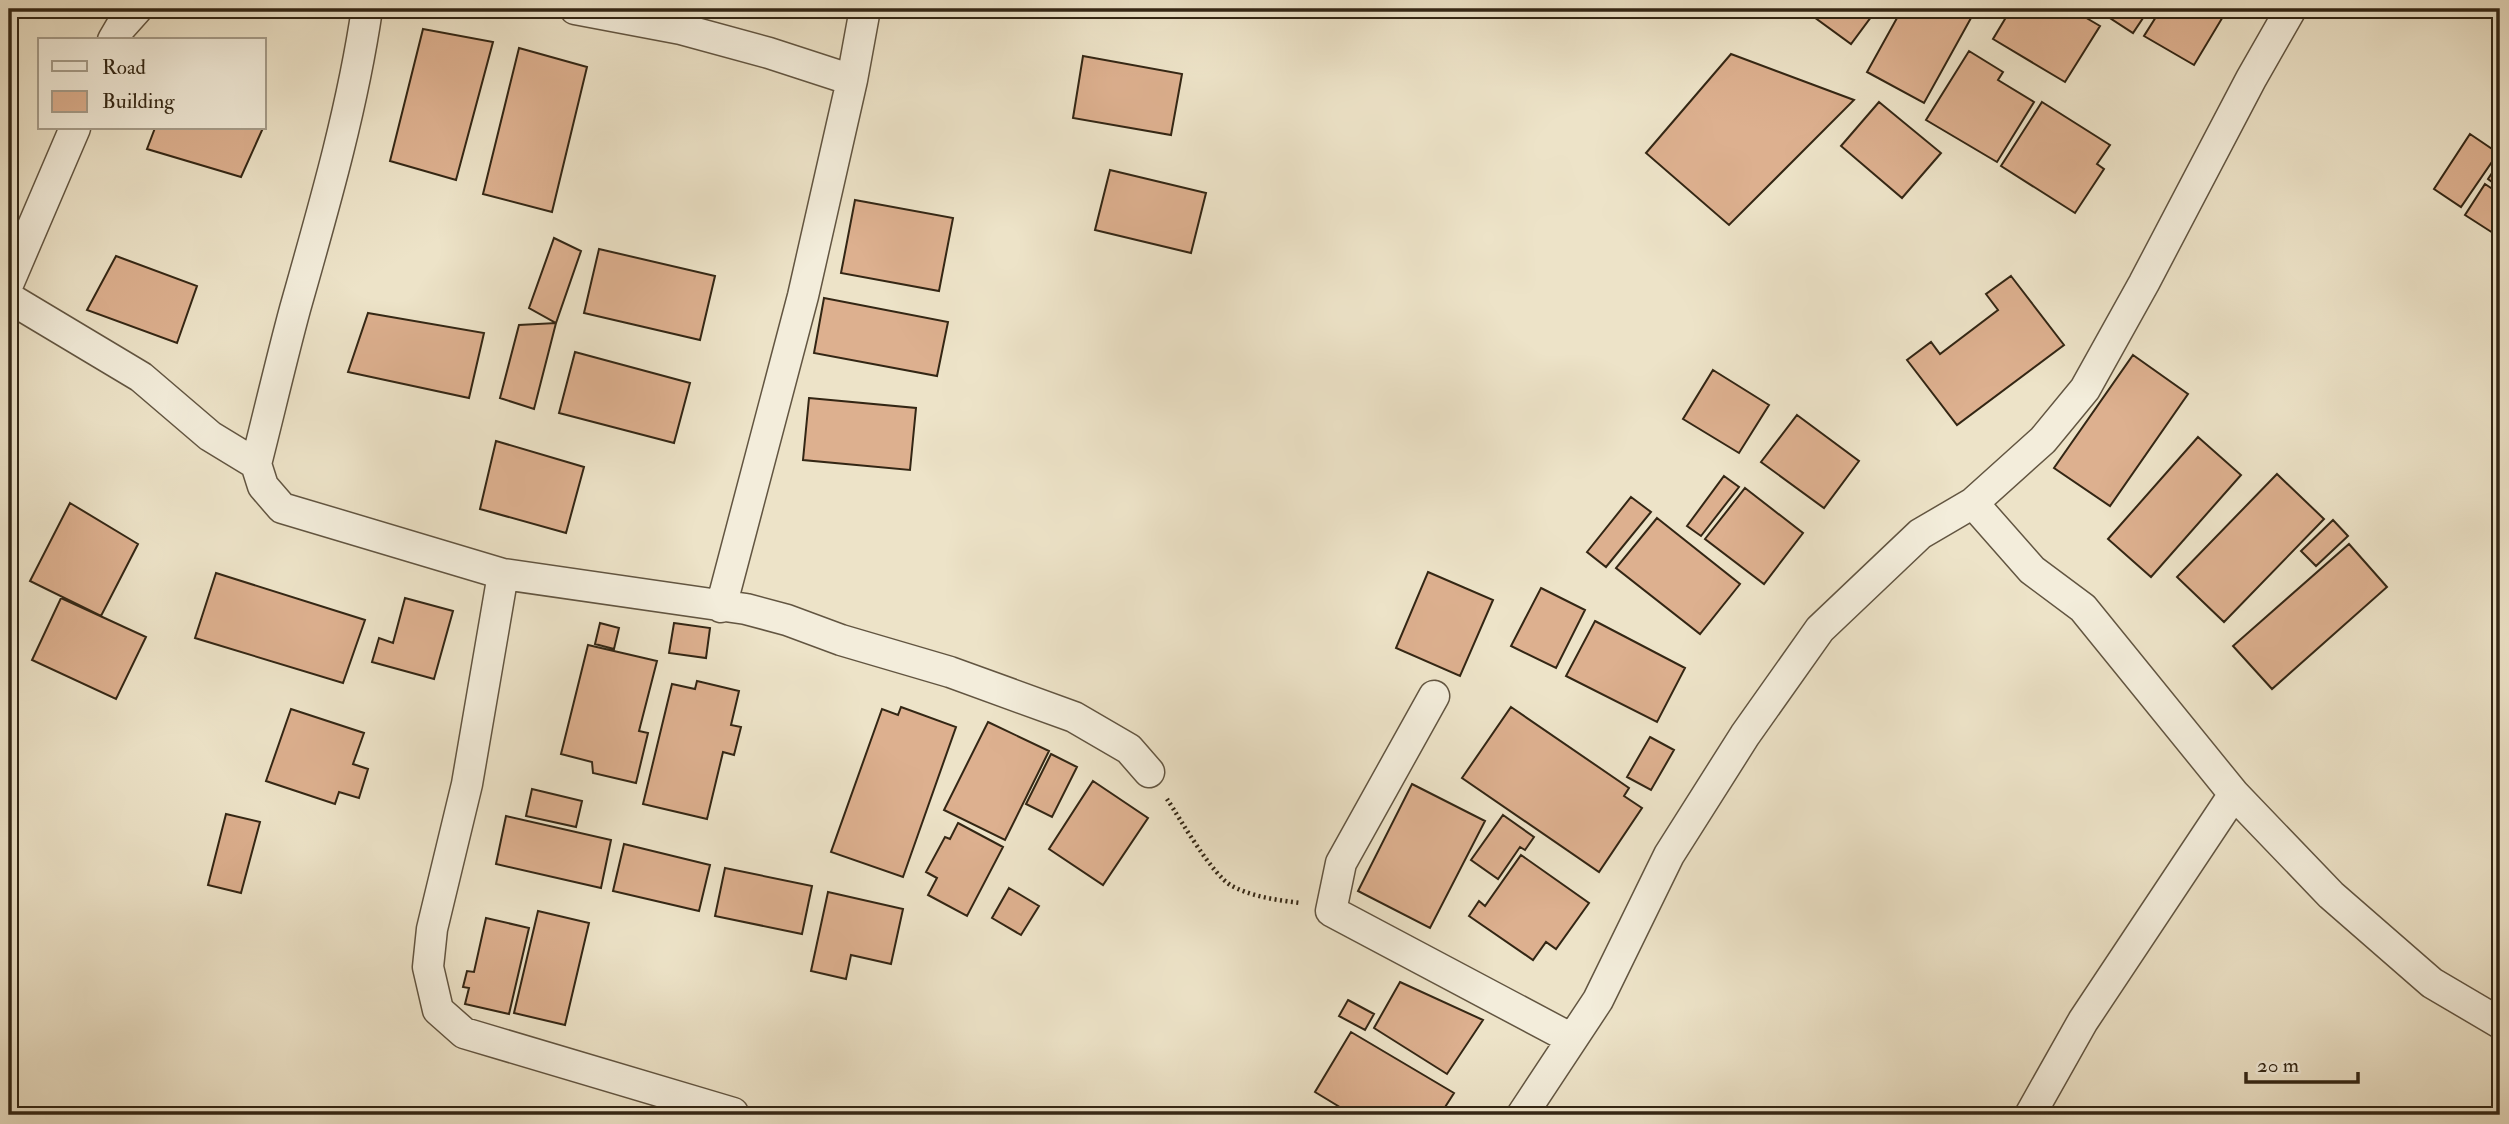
<svg xmlns="http://www.w3.org/2000/svg" width="2509" height="1124" font-family="'IM FELL Double Pica',serif">
<rect width="100%" height="100%" fill="#ede3c8"/>
<filter id="stains"><feTurbulence type="fractalNoise" baseFrequency=".00286" numOctaves="4"/><feColorMatrix values="0 0 0 0 .2 0 0 0 0 .09 0 0 0 0 .02 0 0 0 .5 -.17"/></filter>
<radialGradient id="worn" r=".72"><stop offset=".6" stop-color="#630" stop-opacity="0"/><stop offset="1" stop-color="#630" stop-opacity=".3"/></radialGradient>
<path fill="#ddb08f" stroke="#332614" stroke-width="2" d="M1803 9H1877L1851 44Z
M1902 9H1976L1924 103 1867 72Z
M2011 9H2071L2100 26 2065 82 1993 39Z
M2096 9H2149L2133 33Z
M2161 9H2225L2227 10 2194 65 2144 36Z
M423 29 493 42 456 180 390 161Z
M519 48 587 67 552 212 483 194Z
M1969 51 2003 72 1998 80 2034 102 1997 162 1926 120Z
M1731 54 1854 100 1729 225 1646 153Z
M1083 56 1182 74 1171 135 1073 118Z
M1879 102 1941 153 1902 198 1841 146Z
M2042 102 2110 145 2097 164 2104 169 2075 213 2001 166Z
M155 128H263L241 177 147 149Z
M2470 134 2498 153 2461 207 2434 189Z
M2500 161V188L2488 179Z
M1110 170 1206 193 1191 253 1095 230Z
M2485 184 2500 194V223L2493 233 2465 215Z
M855 200 953 218 939 291 841 273Z
M554 238 581 251 556 323 529 308Z
M599 249 715 276 700 340 584 313Z
M116 256 197 286 177 343 87 310Z
M2011 276 2064 345 1957 425 1907 360 1931 342 1940 354 1998 310 1986 294Z
M824 298 948 322 937 376 814 353Z
M368 313 484 333 469 398 348 372Z
M556 323 534 409 500 398 519 325Z
M575 352 690 383 674 443 559 413Z
M2133 355 2188 394 2110 506 2054 468Z
M1713 370 1769 405 1739 453 1683 419Z
M809 398 916 408 910 470 803 460Z
M1797 415 1859 461 1824 508 1761 462Z
M2198 437 2241 475 2151 577 2108 539Z
M496 441 584 467 566 533 480 509Z
M2277 474 2324 519 2224 622 2177 577Z
M1724 476 1739 487 1701 536 1687 526Z
M1745 488 1803 533 1764 584 1705 539Z
M1631 497 1651 512 1606 567 1587 552Z
M70 503 138 544 101 616 30 581Z
M1657 518 1740 584 1700 634 1616 568Z
M2333 520 2348 536 2316 566 2301 551Z
M2349 544 2387 587 2272 689 2233 646Z
M1428 572 1493 600 1460 676 1396 648Z
M216 573 365 620 343 683 195 638Z
M1541 588 1585 610 1556 668 1511 646Z
M61 598 146 637 116 699 32 660Z
M405 598 453 611 434 679 372 662 379 638 393 643Z
M1595 621 1685 668 1657 722 1566 676Z
M600 623 619 628 614 649 595 644Z
M674 623 710 628 706 658 669 653Z
M588 645 657 661 639 731 648 733 636 783 593 773 592 762 561 754Z
M697 681 739 691 731 725 741 727 734 755 723 752 707 819 643 804 672 684 695 689Z
M901 707 956 727 903 877 831 852 882 709 898 715Z
M1511 707 1629 788 1624 796 1642 808 1599 872 1462 778Z
M291 709 364 733 353 764 368 769 359 798 339 792 335 804 266 781Z
M988 722 1049 751 1005 840 944 810Z
M1650 737 1674 750 1651 790 1627 777Z
M1051 754 1077 767 1052 817 1026 804Z
M1093 781 1148 818 1103 885 1049 849Z
M1412 784 1485 821 1430 928 1358 891Z
M532 789 582 801 576 827 526 816Z
M226 814 260 822 241 893 208 885Z
M1503 815 1534 837 1525 850 1520 847 1498 879 1471 860Z
M506 816 611 840 601 888 496 864Z
M958 823 1003 847 967 916 928 895 937 878 926 872 945 837 950 839Z
M624 844 710 865 699 911 613 891Z
M1521 855 1589 903 1556 949 1546 942 1533 960 1469 916 1479 901 1485 906Z
M725 868 812 886 802 934 715 916Z
M1009 888 1039 906 1021 935 992 918Z
M828 892 903 909 891 964 851 955 846 979 811 971Z
M538 911 589 923 565 1025 514 1013Z
M486 918 529 928 509 1014 465 1004 469 988 463 987 467 971 474 972Z
M1400 982 1483 1020 1447 1074 1374 1028Z
M1348 1000 1374 1014 1365 1030 1339 1016Z
M1351 1032 1454 1093 1440 1115H1353L1315 1092Z"/>
<g fill="none" stroke-linecap="round" stroke-linejoin="round">
<defs>
<path id="minor" d="M367 9C352 111 323 210 295 309 281 361 269 413 256 464L263 486 282 508 503 574 746 609 787 620 841 640 950 672 1074 717 1129 749 1149 772
M575 9 681 29 769 53 852 80
M113 40 120 28 137 9
M9 282 75 128
M9 298 141 377 210 436 256 464
M1973 503 2032 570 2083 608 2234 794 2331 895 2432 983 2500 1023
M503 574 467 784 432 929 428 967 438 1010 464 1033 733 1113
M721 607 803 296 852 80 865 9
M1434 696 1341 863 1331 911 1572 1039
M1522 1115 1598 1000 1669 855 1745 735 1820 629 1920 534 1973 503 2043 440 2085 389 2144 283 2251 79 2291 9
M2030 1115 2083 1021 2234 794"/>
</defs>
<use href="#minor" stroke="#625541" stroke-width="33"/>
<path stroke="#332614" stroke-width="4.5" stroke-dasharray="2 3.5" stroke-linecap="butt" d="M1167 799C1181 820 1212 875 1232 886 1253 897 1277 900 1300 903"/>
<use href="#minor" stroke="#f3eddb" stroke-width="30"/>
</g>
<rect width="2509" height="1124" fill="none" stroke="#ede3c8" stroke-width="35"/>
<rect x="10" y="10" width="2488" height="1103" fill="none" stroke="#332614" stroke-width="3.5"/>
<rect x="18" y="18" width="2474" height="1089" fill="none" stroke="#332614" stroke-width="2"/>
<rect x="38" y="38" width="228" height="91" fill="#f3eddb" stroke="#a69d8b" stroke-width="2"/>
<rect x="52" y="61" width="35" height="10" fill="#f3eddb" stroke="#a69d8b" stroke-width="2"/>
<text x="102" y="74" font-size="21" fill="#332614">Road</text>
<rect x="52" y="91" width="35" height="21" fill="#ddb08f" stroke="#a69d8b" stroke-width="2"/>
<text x="102" y="108" font-size="21" fill="#332614">Building</text>
<path d="M2246 1072v10h112v-10" fill="none" stroke="#332614" stroke-width="3.5"/>
<text x="2257" y="1072" font-size="21" fill="#332614" stroke="#f3eddb" stroke-width="5" paint-order="stroke">20 m</text>
<rect width="100%" height="100%" filter="url(#stains)"/>
<rect width="100%" height="100%" fill="url(#worn)"/>
</svg>
